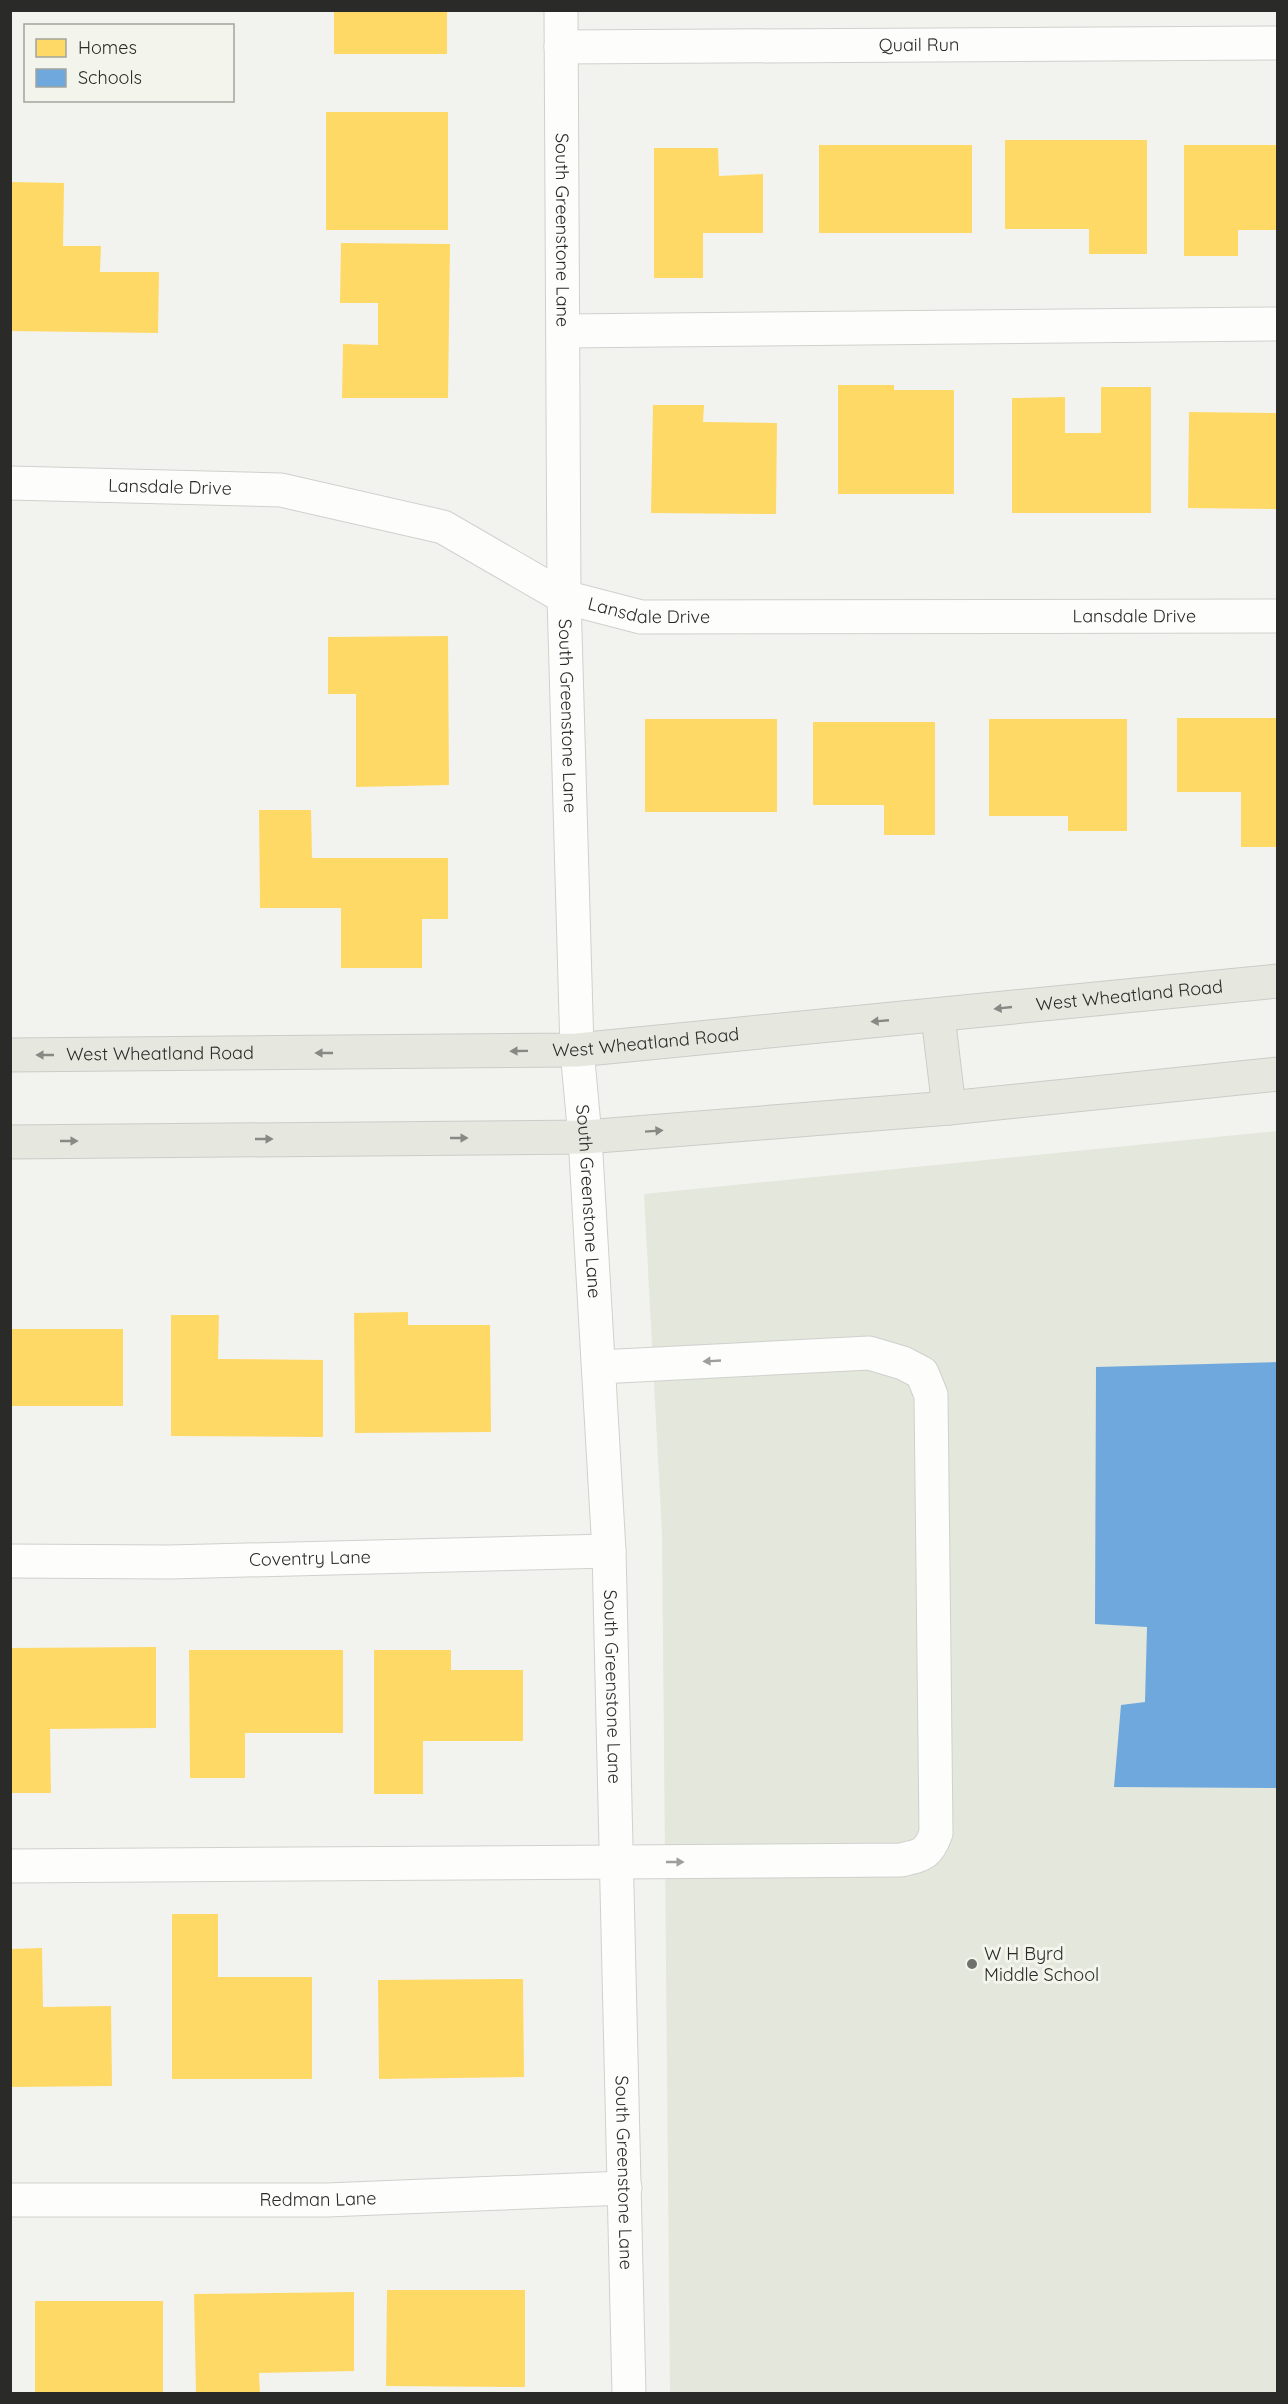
<svg xmlns="http://www.w3.org/2000/svg" width="1288" height="2404" font-family="Quicksand,sans-serif">
<rect width="100%" height="100%" fill="#f2f3ee"/>
<path fill="#e4e7dc" d="M1277 1131V2393H670L662 1534 644 1194Z"/>
<path fill="#ffd966" d="M334 10H447V54H334Z
M326 112H448V230H326Z
M1005 140H1147V254H1089V229H1005Z
M819 145H972V233H819Z
M1184 145H1278V230H1238V256H1184Z
M654 148H718L719 176 763 174V233H703V278H654Z
M10 182 64 183 63 246H101L100 272H159L158 333 10 331Z
M341 243 450 244 448 398H342L343 344 378 345V303H340Z
M838 385H894V390H954V494H838Z
M1101 387H1151V513H1012V398L1065 397V433H1101Z
M653 405H704L703 422 777 423 776 514 651 513Z
M1189 412 1278 413V509L1188 508Z
M448 636 449 785 356 787V694H328V637Z
M1177 718H1278V847H1241V792H1177Z
M645 719H777V812H645Z
M989 719H1127V831H1068V816H989Z
M813 722H935V835H884V805H813Z
M259 810H311L312 858H448V919H422V968H341V908H260Z
M408 1312V1325H490L491 1432 355 1433 354 1313Z
M171 1315H219L218 1359 323 1360V1437L171 1436Z
M10 1329H123V1406H10Z
M156 1647V1728L50 1729 51 1793H10V1648Z
M189 1650H343V1733H245V1778H190Z
M374 1650H451V1670H523V1741H423V1794H374Z
M172 1914H218V1977H312V2079H172Z
M42 1948 43 2007 111 2006 112 2086 10 2087V1949Z
M523 1979 524 2077 379 2079 378 1980Z
M387 2290H525V2387L386 2386Z
M354 2292V2371L259 2373 260 2394H196L194 2294Z
M35 2301H163V2394H35Z"/>
<path fill="#6fa8dc" d="M1278 1362V1788L1114 1787 1121 1705 1145 1702 1147 1627 1095 1624 1096 1367Z"/>
<g fill="none" stroke-linecap="round" stroke-linejoin="round">
<defs>
<g id="minor">
<path id="s1" d="M561 10 564 597 577 1050 585 1137 609 1551 629 2394"/>
<path id="s2" d="M561 47 1278 43"/>
<path d="M563 331 1278 324"/>
<path id="s3" d="M10 483 281 490 443 527 564 597 641 617 1278 616"/>
<path id="s4" d="M10 1561 170 1562 609 1551"/>
<path d="M10 1866 901 1860C922 1855 928 1855 936 1833L931 1395 922 1373 903 1363 869 1353 599 1367"/>
<path id="s5" d="M10 2200H327L625 2188"/>
</g>
<g id="major">
<path d="M938 1016 949 1108"/>
<path id="s6" d="M10 1055 577 1050 1278 981"/>
<path d="M10 1142 585 1137 949 1108 1278 1074"/>
</g>
</defs>
<use href="#minor" stroke="#d0d0cd" stroke-width="35"/>
<use href="#major" stroke="#cbccc9" stroke-width="35"/>
<use href="#minor" stroke="#fdfdfc" stroke-width="33"/>
<use href="#major" stroke="#e6e7df" stroke-width="33"/>
</g>
<defs><path id="oneway-solid" d="M-6-.8H1V-3.2L6.5 0L1 3.2V.8H-6Z" transform="scale(1.5)"/></defs>
<g fill="#888984">
<use href="#oneway-solid" transform="translate(1003 1008) rotate(174)"/>
<use href="#oneway-solid" transform="translate(880 1021) rotate(175)"/>
<use href="#oneway-solid" transform="translate(519 1051) rotate(179)"/>
<use href="#oneway-solid" transform="translate(324 1053) rotate(180)"/>
<use href="#oneway-solid" transform="translate(45 1055) rotate(180)"/>
<use href="#oneway-solid" transform="translate(654 1131) rotate(-4)"/>
<use href="#oneway-solid" transform="translate(459 1138)"/>
<use href="#oneway-solid" transform="translate(264 1139)"/>
<use href="#oneway-solid" transform="translate(69 1141)"/>
</g>
<g fill="#9e9e9d">
<use href="#oneway-solid" transform="translate(712 1361) rotate(177)"/>
<use href="#oneway-solid" transform="translate(675 1862)"/>
</g>
<circle fill="#70716d" stroke="#f3f5ec" stroke-width="2" cx="972" cy="1964" r="6"/>
<g text-anchor="middle" stroke-width="6" stroke-linejoin="round" paint-order="stroke">
<g font-size="18" fill="#2a2b28" stroke="#f3f5ec">
<text dy="6" stroke="none"><textPath href="#s2" startOffset="358">Quail Run</textPath></text>
<text dy="6" stroke="none"><textPath href="#s1" startOffset="220">South Greenstone Lane</textPath></text>
<text dy="6" stroke="none"><textPath href="#s3" startOffset="160">Lansdale Drive</textPath></text>
<text dy="6" stroke="none"><textPath href="#s3" startOffset="664">Lansdale Drive</textPath></text>
<text dy="6" stroke="none"><textPath href="#s3" startOffset="1150">Lansdale Drive</textPath></text>
<text dy="6" stroke="none"><textPath href="#s1" startOffset="706">South Greenstone Lane</textPath></text>
<text dy="6" stroke="none"><textPath href="#s6" startOffset="1122">West Wheatland Road</textPath></text>
<text dy="6" stroke="none"><textPath href="#s6" startOffset="636">West Wheatland Road</textPath></text>
<text dy="6" stroke="none"><textPath href="#s6" startOffset="150">West Wheatland Road</textPath></text>
<text dy="6" stroke="none"><textPath href="#s1" startOffset="1192">South Greenstone Lane</textPath></text>
<text dy="6" stroke="none"><textPath href="#s4" startOffset="300">Coventry Lane</textPath></text>
<text dy="6" stroke="none"><textPath href="#s1" startOffset="1678">South Greenstone Lane</textPath></text>
<text dy="6" stroke="none"><textPath href="#s1" startOffset="2164">South Greenstone Lane</textPath></text>
<text dy="6" stroke="none"><textPath href="#s5" startOffset="308">Redman Lane</textPath></text>
</g>
<g font-size="18" fill="#2a2b28" stroke="#f3f5ec" text-anchor="start">
<text x="984" y="1960">W H Byrd<tspan x="984" dy="21">Middle School</tspan></text>
</g>
</g>
<rect width="1288" height="2404" fill="none" stroke="#2a2b28" stroke-width="24"/>
<rect x="24" y="24" width="210" height="78" fill="#f3f5ec" stroke="#a3a49e" stroke-width="1.5"/>
<rect x="36" y="39" width="30" height="18" fill="#ffd966" stroke="#a3a49e" stroke-width="1.5"/>
<text x="78" y="54" font-size="18" fill="#2a2b28">Homes</text>
<rect x="36" y="69" width="30" height="18" fill="#6fa8dc" stroke="#a3a49e" stroke-width="1.5"/>
<text x="78" y="84" font-size="18" fill="#2a2b28">Schools</text>
</svg>
